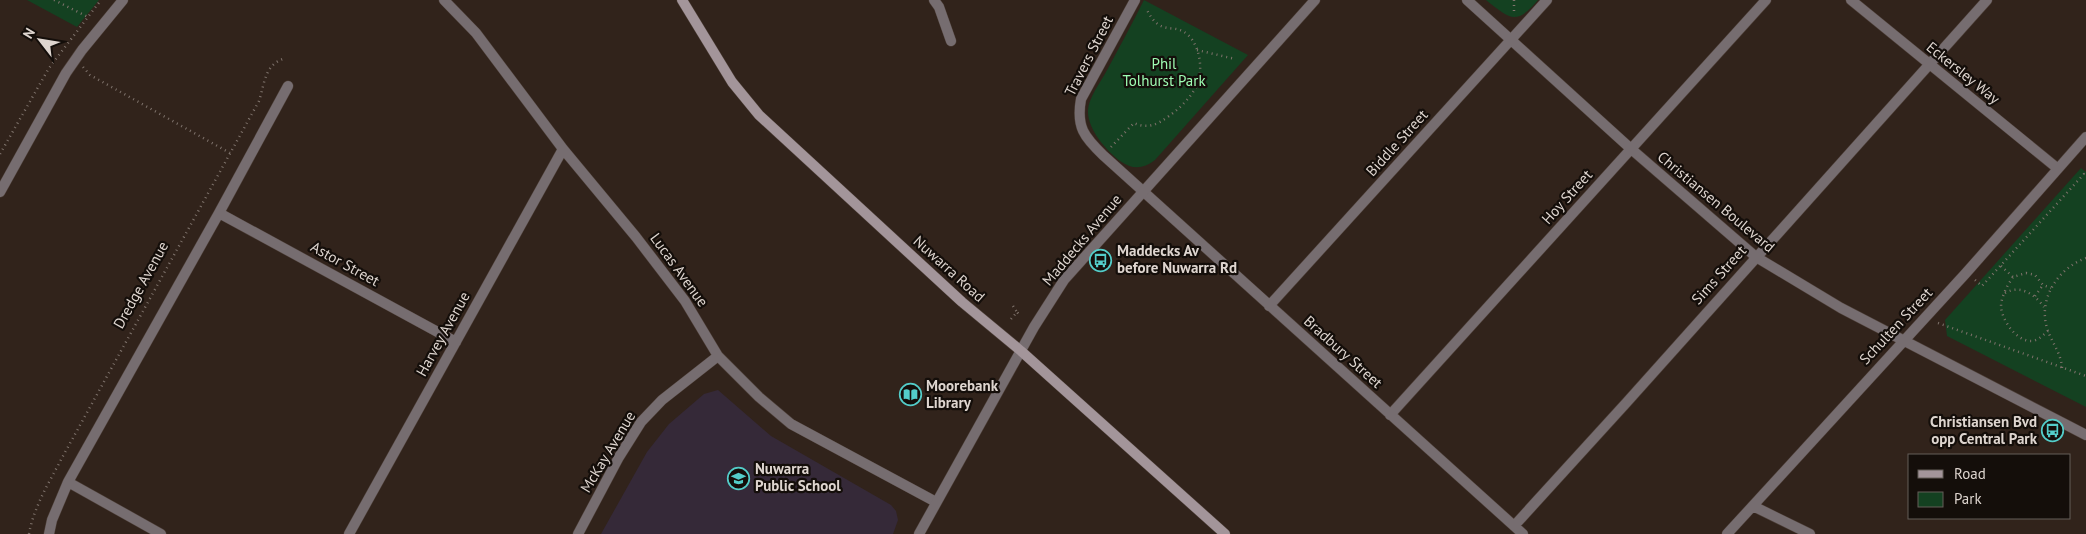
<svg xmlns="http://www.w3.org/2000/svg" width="2086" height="534" font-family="'PT Sans',sans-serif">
<rect width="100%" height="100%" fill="#31231b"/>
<path fill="#352938" d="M718 390 771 436 891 505 896 511 898 520 893 534H601L647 452 669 424 704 394Z"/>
<path fill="#144121" d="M27 0H99L77 27Z
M1144 0 1248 55 1155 160C1143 169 1133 170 1120 161 1106 150 1087 129 1088 110 1089 97 1100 83 1106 72 1119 48 1132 24 1144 0Z
M1486 0H1538C1516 26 1510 19 1486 0Z
M2081 168 2086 172V407L1947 336 1945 320Z"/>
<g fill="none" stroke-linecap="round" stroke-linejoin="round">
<defs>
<path id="minor" d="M444 0 476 33 563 149 636 237 685 301 718 356 759 397 791 424 936 502
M934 0 939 7 951 41
M1135 0 1081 99C1076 127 1084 137 1104 156L1523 534
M1467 0 1630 148 1756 257 1841 308 2086 435
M1851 0 2057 168
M0 192 66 73 82 50 123 0
M219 213 456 342
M1269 306 1547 0
M1390 415 1766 0
M68 482 161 534
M1753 506 1810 534
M1514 526 1627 402 1987 0
M49 534 52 520 68 482 219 213 288 86
M349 534 563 149
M578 534 619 457 641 422 662 400 718 356
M1727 534 1966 273 2086 137"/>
<path id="tertiary" d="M919 534 1034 327 1064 280 1315 0"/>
<path id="secondary" d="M682 0 732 82 759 115 962 302 1021 351 1225 534"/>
</defs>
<use href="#minor" stroke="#4d3f38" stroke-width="11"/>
<use href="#tertiary" stroke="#4d3f38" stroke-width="11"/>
<use href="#secondary" stroke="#4d3f38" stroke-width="11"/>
<path stroke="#7f736c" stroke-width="2.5" stroke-dasharray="1 4" stroke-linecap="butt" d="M54 0 88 17
M1514 0V11
M1197 50 1235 59
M83 67 90 75 230 153
M1111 147 1134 123C1147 129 1157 125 1169 116 1179 109 1189 99 1195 89 1204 74 1201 47 1188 35 1173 21 1161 39 1146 8
M0 154 49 68 101 0
M2001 266 2013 277
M1975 280 1982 286 2084 174 2086 176
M2005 293C2021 284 2035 295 2044 307
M2035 296 2043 285
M1013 306 1017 312
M1011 319 1017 312 1020 316
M1938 323 2086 376
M2048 331C2043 335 2038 341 2031 341 2016 341 2002 320 2001 307 2001 297 2007 286 2013 277L2026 273 2035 275 2043 285 2051 288
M2062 368C2061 352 2051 342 2047 328 2038 299 2058 268 2086 258
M29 534C34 506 50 481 63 456L259 101C265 83 264 64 286 58"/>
<use href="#minor" stroke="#766d70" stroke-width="10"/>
<use href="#tertiary" stroke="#766d70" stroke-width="10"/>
<use href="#secondary" stroke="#a3959a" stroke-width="10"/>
</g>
<defs>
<symbol id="bus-ring" viewBox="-11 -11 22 22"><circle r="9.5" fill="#140e0a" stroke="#53cdc9" stroke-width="1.5"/><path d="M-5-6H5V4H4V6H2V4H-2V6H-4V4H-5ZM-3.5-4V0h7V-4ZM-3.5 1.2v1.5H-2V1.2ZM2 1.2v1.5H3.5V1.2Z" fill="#53cdc9"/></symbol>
<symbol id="library-ring" viewBox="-11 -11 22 22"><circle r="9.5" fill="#140e0a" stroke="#53cdc9" stroke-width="1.5"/><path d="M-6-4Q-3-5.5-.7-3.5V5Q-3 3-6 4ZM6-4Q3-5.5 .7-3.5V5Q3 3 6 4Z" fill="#53cdc9"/></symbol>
<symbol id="school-ring" viewBox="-11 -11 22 22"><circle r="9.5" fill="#140e0a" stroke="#53cdc9" stroke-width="1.5"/><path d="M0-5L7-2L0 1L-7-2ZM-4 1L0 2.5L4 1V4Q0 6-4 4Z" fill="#53cdc9"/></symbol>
</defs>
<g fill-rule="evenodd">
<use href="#bus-ring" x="1088" y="248" width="25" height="25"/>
<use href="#library-ring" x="898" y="382" width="25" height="25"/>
<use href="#bus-ring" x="2040" y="418" width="25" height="25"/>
<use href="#school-ring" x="726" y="466" width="25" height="25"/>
</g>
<g text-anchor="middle" stroke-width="4.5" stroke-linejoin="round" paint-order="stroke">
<g font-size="15" fill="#ded5cf" stroke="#140e0a">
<text transform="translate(1089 56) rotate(-63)" y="5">Travers Street</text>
<text transform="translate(1963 73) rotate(39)" y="5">Eckersley Way</text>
<text transform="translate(1397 143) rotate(-48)" y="5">Biddle Street</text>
<text transform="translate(1567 197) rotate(-48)" y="5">Hoy Street</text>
<text transform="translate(1716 202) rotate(40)" y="5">Christiansen Boulevard</text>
<text transform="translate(1082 240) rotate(-50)" y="5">Maddecks Avenue</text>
<text transform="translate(345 264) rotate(29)" y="5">Astor Street</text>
<text transform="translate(949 269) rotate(42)" y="5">Nuwarra Road</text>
<text transform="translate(679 270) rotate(54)" y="5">Lucas Avenue</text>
<text transform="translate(1719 275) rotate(-48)" y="5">Sims Street</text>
<text transform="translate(141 285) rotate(-61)" y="5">Dredge Avenue</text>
<text transform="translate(1896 326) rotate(-47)" y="5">Schulten Street</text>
<text transform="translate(443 334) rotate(-61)" y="5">Harvey Avenue</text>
<text transform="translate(1343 352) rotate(42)" y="5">Bradbury Street</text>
<text transform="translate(608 452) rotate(-59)" y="5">McKay Avenue</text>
</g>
<g font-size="15" fill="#9efdb3" stroke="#140e0a">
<text x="1164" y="69">Phil<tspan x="1164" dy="17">Tolhurst Park</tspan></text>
</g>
<g font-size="15" font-weight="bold" fill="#ded5cf" stroke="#140e0a" text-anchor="start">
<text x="1117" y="256">Maddecks Av<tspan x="1117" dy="17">before Nuwarra Rd</tspan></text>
<text x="926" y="391">Moorebank<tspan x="926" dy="17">Library</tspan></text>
<text x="2037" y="427" text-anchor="end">Christiansen Bvd<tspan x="2037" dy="17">opp Central Park</tspan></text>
<text x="755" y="474">Nuwarra<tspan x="755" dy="17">Public School</tspan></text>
</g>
</g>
<rect x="1908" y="454" width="162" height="65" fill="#140e0a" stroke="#655e59"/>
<rect x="1918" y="470" width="25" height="8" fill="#a3959a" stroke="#655e59"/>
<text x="1954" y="479" font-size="15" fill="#ded5cf">Road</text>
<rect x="1918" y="492" width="25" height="15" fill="#144121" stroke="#655e59"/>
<text x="1954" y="504" font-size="15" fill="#ded5cf">Park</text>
<g transform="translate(40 40) rotate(301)" stroke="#140e0a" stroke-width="4" paint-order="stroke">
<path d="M0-4L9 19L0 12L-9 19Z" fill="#ded5cf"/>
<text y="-8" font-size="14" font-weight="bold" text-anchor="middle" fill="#ded5cf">N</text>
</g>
</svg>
